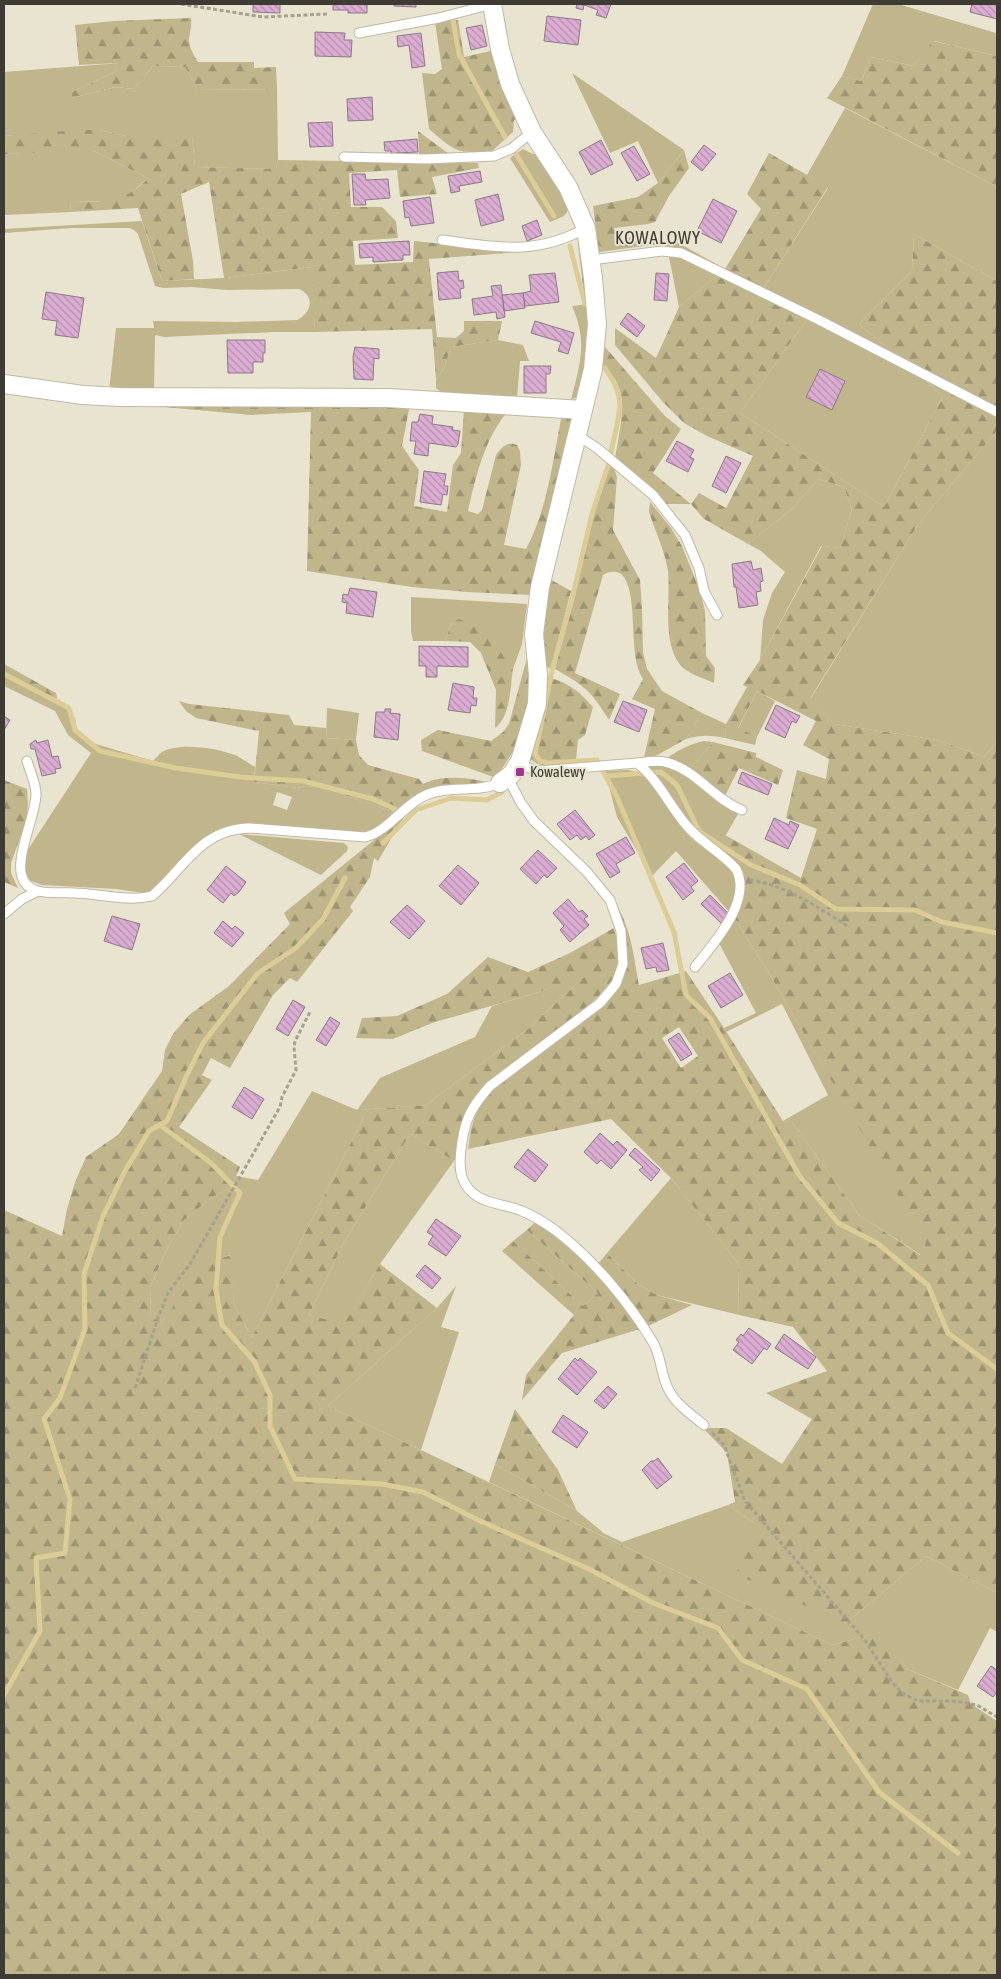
<svg xmlns="http://www.w3.org/2000/svg" width="1001" height="1979" font-family="'Asap Condensed',sans-serif">
<defs>
<pattern id="forest-firs" width="22" height="20" patternUnits="userSpaceOnUse" patternTransform="scale(1.25)"><rect width="22" height="20" fill="#c0b58b"/><path d="M5 1l3.5 6h-7zM16 11l3.5 6h-7z" fill="#9d9472"/></pattern>
<pattern id="building-back-hatch" width="6" height="6" patternUnits="userSpaceOnUse" patternTransform="scale(1.25)"><rect width="6" height="6" fill="#dcadd3"/><path d="M-1 5l2 2M0 0l6 6M5-1l2 2" fill="none" stroke="#b48eac"/></pattern>
</defs>
<rect width="100%" height="100%" fill="#e9e4cf"/>
<path fill="#c0b58b" fill-rule="evenodd" d="M873 4H898L996 33 997 31V56L934 41 914 66 871 57 861 81 842 76Z
M120 63 115 72 72 92V98L115 87 134 89 153 66 185 67 197 89 277 90 278 160 276 169 195 167 192 136H126L99 130 4 136V72Z
M572 73 684 150 658 183 638 141 610 153Z
M845 108 997 187V281L914 234 912 271 859 324 943 396 884 507 740 413 808 318 761 292 828 188 807 175Z
M523 149 533 154 539 152 571 207 564 216 550 222 510 158Z
M75 150 94 151 148 178 129 195 111 201 70 202 71 212 4 215V154Z
M142 221 162 281 224 278 313 267 315 332H274L164 337 155 335 154 389 109 391 116 328H154L153 321 236 322 297 320C312 313 315 296 299 289L227 290 192 287 163 288 155 286 138 234 134 230 129 228H72L4 233V229Z
M666 242H677L725 269 679 307Z
M589 304 588 359 580 395 571 400C580 364 588 342 572 306Z
M498 340 523 345 529 361H520L517 399 444 395 436 388V379L444 369 451 347Z
M997 431V742L984 757 938 740 834 724 811 698 919 523Z
M818 479 844 487 852 510 840 548 821 546 760 660 763 620 772 593 785 572 761 551 748 544 793 508Z
M411 597 527 604 522 644 513 669 505 661 495 643 452 622 445 641H413L411 631Z
M4 676 57 699 75 718 77 732 84 735 96 744 153 761C156 758 159 754 162 752 179 742 217 748 235 755 242 758 248 763 255 767L254 782 297 788 306 786 324 788 393 812C388 817 383 825 377 828 342 846 269 814 225 827 195 835 174 874 150 892L143 893 117 889 42 885C34 882 27 880 21 872L26 847 29 848 91 753 68 735 55 711 4 686ZM277 792 292 797 287 810 273 805Z
M757 691 775 701 757 737 738 729Z
M327 708 359 713 356 740 326 738Z
M702 713 726 724 725 738C710 735 701 735 686 739Z
M704 741 713 742 691 768 664 760C677 751 689 744 704 741Z
M645 765H663L681 772 738 814 719 847 697 832 688 822 669 793Z
M628 770C655 773 670 814 686 833 697 846 728 862 734 872 740 884 734 901 731 914L676 851 652 876 617 817 605 771Z
M239 834 344 843 348 847 347 851 321 875Z
M735 919 770 975 927 1243 921 1255 859 1215 792 1122 783 1121 828 1095 782 1004 726 1032 724 1028 756 1013 719 943Z
M586 975 529 1028 426 1105 358 1110 364 1117 252 1337 234 1305 230 1255 215 1260 162 1322 150 1318 151 1285 165 1253 183 1221 211 1198 231 1188 236 1176 258 1180 312 1091 357 1110 380 1078 475 1037 492 1006 536 993Z
M410 1134 454 1161 380 1264 344 1325 309 1315 344 1242Z
M671 1178 738 1263 739 1315 657 1295 638 1284 607 1253Z
M527 1230 598 1293 583 1306 513 1241Z
M456 1286 441 1327 459 1332 421 1450 328 1406 437 1308Z
M495 1464 577 1511 605 1534 622 1542 728 1505 757 1525 845 1624 926 1556 997 1593V1632L990 1628 958 1690 907 1669 894 1650 869 1635 832 1645 489 1482Z"/>
<path fill="url(#forest-firs)" fill-rule="evenodd" d="M191 18C192 27 190 31 189 39 189 48 194 55 198 62H254V68L276 67 277 90 197 89 185 67 153 66 134 89 115 87 72 98V92L115 72 119 63 79 65 75 25 114 21Z
M458 20 464 57 495 50 518 117 514 120 513 132 491 152C455 153 456 152 429 129L422 73 435 74 442 69 435 22Z
M933 41 997 56V187L827 98 842 76 861 81 871 57 914 66Z
M78 130H99L126 136H192L195 167 276 169 278 160 478 163 479 168 432 177 437 194 400 197 397 170 349 173 351 207H382L396 221 398 238 353 241 355 265 413 262 414 241 521 252 429 259 437 337 456 338 464 331V321H502L498 340 451 347 444 369 436 379 432 329 315 332 312 267 224 278 209 182 181 194 193 261 194 279 162 281 138 208 71 212 70 202C103 201 123 205 148 178L94 151 4 154V136Z
M418 131 449 154 419 155Z
M684 150 689 168 669 196 655 222 648 224 614 228 617 239 657 233 659 244 599 252 593 206 638 197 658 183Z
M769 153 828 187 761 292 808 318 740 413 884 507 943 396 859 324 912 271 914 234 997 281V431L919 523 811 697 834 724 938 740 984 757 997 742V1593L926 1556 845 1624 736 1574 757 1525 728 1505 735 1502 727 1453 703 1428H726L782 1464 812 1419 766 1393 827 1371 793 1327 739 1315 738 1263 671 1178 611 1119 468 1149C470 1137 471 1124 477 1112 499 1070 567 1039 602 1006 611 997 618 982 625 970L613 899C631 926 633 953 639 985L686 971 724 1028 783 1121 792 1122 859 1215 920 1255 926 1243 770 975 735 919C739 905 747 886 743 871L719 847 725 835 801 878 817 829 786 818 797 770 826 779 829 759 803 745 816 721 757 691 738 728 757 737 755 745 725 738 726 724 747 687 743 685 760 660 822 546 840 548 852 510 844 487 818 479 793 508 748 544 704 519 691 504H664L615 459C619 430 634 383 601 367L605 347 665 416 681 429 653 473 691 504 699 493 726 508 753 456 707 436 684 423 663 402 615 345V328L656 358 679 307 725 269 761 209 747 194ZM679 1027 698 1056 681 1068 662 1038Z
M583 242 589 304H585L578 244Z
M410 404 402 446 419 470 414 506 447 512 453 465 461 453 464 409H510C485 436 476 476 468 511L478 514 482 510 496 455C502 447 507 441 517 445L520 451 521 465 504 545 526 549C548 508 553 459 562 414H573L532 595 467 592 412 587 307 571 311 412 251 415 143 405Z
M610 466 614 468 617 477 613 530 640 580 642 609 643 652 647 669 662 691 702 713 686 739 652 758 644 757 655 709 632 699 643 679C627 655 639 600 624 577 619 570 610 571 603 575L575 673 620 694 609 720C591 691 585 686 555 669L593 516Z
M650 502 671 528 682 546 700 591 705 611 706 656 715 668 714 683C706 679 694 676 686 670 660 651 671 599 668 571 665 551 655 531 649 512Z
M548 578 571 591 551 668 542 667 541 651Z
M459 619C472 625 486 633 495 643 503 653 503 659 513 669 510 687 511 716 495 728L496 690 481 653 470 642 445 641 452 622Z
M528 654 531 699 518 744 496 778 422 751 421 740 438 730 491 741 503 732 509 724Z
M4 664 56 693 57 699 4 676Z
M547 677C569 683 578 690 593 707L585 735 578 740 576 760C564 768 541 769 530 759V752Z
M179 701 189 704 289 715 294 725 326 728V738L356 740 359 755 368 765 419 779 423 784C440 775 467 777 486 782L429 789 412 797 393 812 324 788 306 786 297 788 254 782 259 731 196 718 186 711Z
M713 742 756 753V757L783 770 778 785 739 768 725 796 691 768Z
M4 780 27 789 28 805 26 821 11 863V873L18 888 4 882Z
M405 815 378 861 374 858 370 877 350 907 353 911 297 982 290 978 273 995 230 1068 211 1058 202 1075 212 1080 179 1127 240 1167 231 1188 211 1198 183 1221 165 1253 151 1285 150 1317 162 1322 193 1279 215 1260 231 1255 234 1305 252 1337 364 1117 357 1110 426 1105 529 1028 585 976 536 993 432 1023 393 1039 356 1038 362 1018 397 1016 447 994 488 957 528 972 570 953 614 928C617 940 620 953 618 966 612 1003 502 1064 473 1100 459 1118 466 1145 454 1161L410 1134 344 1242 309 1315 344 1324 380 1264 437 1308 328 1406 832 1645 869 1635 881 1638 894 1649 907 1669 968 1695 971 1704 997 1721V1975H4V1210L62 1236 67 1209 75 1182 86 1157 119 1134 162 1071 165 1050 173 1034 189 1015 229 986 290 924 284 913Z
M536 1221 587 1263 615 1293 640 1329 562 1353 522 1400 526 1375 574 1315 502 1251 513 1241 583 1306 598 1293 527 1230Z
M607 1253 638 1284 657 1295 692 1305 646 1327 597 1265Z
M515 1409 558 1470 577 1511 495 1464Z"/>
<g fill="none" stroke-linecap="round" stroke-linejoin="round">
<path stroke="#dbcd95" stroke-width="5" d="M453 20 459 54 505 137
M516 154 554 216
M570 246 585 304
M605 368 615 384 619 396 620 407 617 425 608 466 592 514 571 603 553 666 535 754 540 761 548 763 597 760 617 797 674 932 686 995 710 1018 799 1175 838 1223 877 1243 928 1285 948 1333 997 1369
M4 674 69 708 75 730 100 751 176 768 240 777 303 781 373 799 395 809
M606 776 661 772 677 785 699 831 751 865 800 885 836 909 915 910 942 922 997 933
M383 843 416 810 451 798 487 800 502 792
M160 1125 211 1163 240 1193 220 1237 216 1290 222 1325 254 1361 270 1395V1426L295 1479 382 1484 423 1492 478 1520 589 1569 653 1603 718 1628 742 1660 807 1689 879 1792 958 1853
M4 1695 40 1631 36 1558 65 1553 70 1499 44 1419 60 1398 85 1329 84 1274 103 1216 125 1171 149 1131 167 1121 186 1077 203 1043 258 973 296 948 323 919 345 878"/>
</g>
<path fill="url(#building-back-hatch)" stroke="#8b7a87" d="M253 4H280V13L253 12Z
M333 4H367V13H348V10H333Z
M394 4H416V7L394 6Z
M577 4H611L606 18 596 15 598 10 584 5 583 10 576 8Z
M972 4H997V19L970 12Z
M547 16 581 20 578 45 544 41Z
M482 25 487 46 471 50 466 28Z
M315 32 345 33 344 40H352L351 57 315 56Z
M421 33 425 66 412 68 409 45 398 47 397 36Z
M372 97 373 120 348 121 347 99Z
M332 122 333 146 310 147 308 123Z
M417 139 418 152 395 153 396 157H391V151H385L384 142Z
M601 140 613 164 591 175 579 152Z
M704 145 716 154 702 171 691 162Z
M634 146 650 174 637 181 621 153Z
M480 171 482 182 459 186 460 191 451 193 448 176Z
M352 174H365L366 180 388 179 390 198 365 200 366 205H354Z
M498 194 504 220 481 226 475 200Z
M430 197 434 223 411 226 409 217 405 218 403 201Z
M713 199 737 211 721 243 697 231Z
M537 220 542 235 527 241 522 226Z
M409 241 410 255H403V260L373 262V257L360 258 359 244Z
M458 271 459 281 463 280 464 288 460 289 461 298 439 300 437 273Z
M555 273 559 302 525 306 523 293 531 291 529 275Z
M656 273 669 274 667 301 654 300Z
M501 285 505 317 497 319 496 312 474 315 472 299 493 296 491 286Z
M46 292 84 298 78 338 55 335 57 321 42 319Z
M523 293 525 308 504 311 502 295Z
M628 313 645 326 637 337 620 324Z
M535 321 574 333 568 354 558 351 561 342 531 333Z
M227 340H265V353H263V362H253V373H228Z
M355 347 379 349V359L374 358 373 380 354 379 353 357Z
M524 366H551L550 374H546V393H524Z
M820 369 845 381 832 410 806 397Z
M420 414 433 416 432 424 453 427 452 430 460 431 458 444 456 447 429 443 428 456 414 454 416 441H410L412 422H418Z
M677 441 694 450 690 457 694 459 688 472 666 461Z
M726 456 741 463 726 493 712 486Z
M424 471 446 474 444 486H448L447 495 443 494 441 505 420 502Z
M751 561 753 570 761 568 763 581 760 582 761 591 756 592 758 605 739 608 736 587H734L732 564Z
M350 588 377 592 373 617 346 613 347 603 342 602 343 594 348 595Z
M419 646 468 647V667L437 666V677H426V666H419Z
M453 683 474 687 473 698H477L476 706 471 705 470 713 448 710Z
M623 701 647 710 639 732 614 722Z
M776 705 800 716 796 723 792 721 785 738 765 729Z
M385 709H391L390 713 400 714 398 740 374 737 376 712H385Z
M4 716 10 720 4 730Z
M36 740 37 743 48 740 52 757 58 756 61 768 55 769 56 773 42 776 35 749H31L30 744Z
M742 772 772 784 768 795 738 783Z
M575 810 595 835 589 840 586 836 581 840 577 835 570 840 557 824Z
M774 818 789 825 790 821 799 825 788 849 765 839Z
M626 837 635 853 616 864 620 872 610 878 596 854Z
M538 850 557 868 547 878 544 875 536 884 520 869Z
M684 863 698 881 691 887 694 891 683 900 666 877Z
M458 865 479 883 461 905 439 886Z
M226 866 246 882 239 892 234 896 231 893 223 903 207 890Z
M710 895 730 915 722 924 701 904Z
M568 899 579 912 582 910 588 916 584 919 589 925 570 942 560 930 564 926 553 913Z
M407 905 425 921 409 939 390 922Z
M112 916 140 924 132 950 104 941Z
M223 921 232 929 235 926 244 933 232 947 214 933Z
M663 943 669 970 657 972 656 967 646 969 641 948Z
M730 973 743 995 721 1008 708 986Z
M293 1000 305 1007 288 1036 276 1029Z
M330 1017 340 1023 326 1046 316 1040Z
M679 1033 692 1054 681 1061 668 1040Z
M244 1087 264 1099 252 1119 232 1107Z
M600 1133 613 1145 617 1141 627 1150 611 1169 601 1160 597 1164 584 1152Z
M635 1148 660 1170 651 1181 639 1170 643 1167 629 1155Z
M528 1149 548 1165 535 1182 514 1167Z
M436 1219 461 1236 446 1256 428 1244 433 1236 427 1232Z
M425 1265 441 1278 432 1289 416 1276Z
M749 1328 771 1344 767 1350 764 1348 752 1364 733 1350 739 1342 736 1340 741 1334 743 1336Z
M784 1334 816 1357 808 1369 775 1348Z
M575 1358 578 1361 580 1358 597 1372 577 1395 558 1379Z
M608 1386 617 1394 604 1409 594 1401Z
M563 1415 588 1432 577 1448 552 1432Z
M658 1458 672 1477 657 1489 642 1470 651 1461H654Z
M991 1666 997 1670V1692L993 1697 977 1686Z"/>
<g fill="none" stroke-linecap="round" stroke-linejoin="round">
<defs>
<path id="service" d="M359 33 439 18 492 4
M344 157 427 159 494 156 511 149 532 132
M442 240C496 247 536 256 586 228
M591 260 662 251 681 253 819 320 997 412
M577 435 597 448 653 495 685 535 699 568 704 591 717 615
M27 761C30 772 36 783 36 794 36 822 0 881 38 891 50 894 64 892 76 893 101 894 128 902 152 896 185 868 200 829 250 828L365 837C389 831 403 805 426 795 449 785 477 793 500 783
M637 763C646 762 657 760 665 762 696 769 713 799 742 810
M518 765 540 771 637 763C659 780 670 807 688 827 702 843 722 853 736 869 753 901 713 944 695 967
M508 778 521 803 534 821 587 872 610 900 621 931 623 964 616 984 600 1003 490 1086C483 1094 477 1101 472 1110 463 1125 457 1161 462 1177 472 1205 500 1202 522 1211 534 1216 545 1223 555 1230 594 1260 629 1302 654 1344 660 1356 661 1369 665 1381 671 1401 688 1412 704 1425
M4 914 22 899 38 891"/>
<path id="minor" d="M492 4 500 49 510 84 532 132 568 187 586 228 593 278 597 324 593 369 540 587 534 634 538 675 537 704 520 761 512 774 500 783
M4 384 83 395 120 397 388 398 583 410"/>
</defs>
<use href="#service" stroke="#beb9a5" stroke-width="11"/>
<use href="#minor" stroke="#beb9a5" stroke-width="20"/>
<path stroke="#a4a191" stroke-width="3" stroke-dasharray="4 2.5" stroke-linecap="butt" d="M181 4 263 17 327 14
M750 880C786 885 819 908 849 927
M135 1388 159 1315 168 1293 190 1264 280 1107 282 1097 296 1070 294 1047 295 1041 311 1010
M712 1433 724 1445 745 1501 864 1639 892 1682 902 1693 918 1701H955L977 1705 997 1717"/>
<use href="#service" stroke="#fff" stroke-width="9"/>
<use href="#minor" stroke="#fff" stroke-width="18"/>
</g>
<rect fill="#a13493" stroke="#e9e4cf" stroke-width="2" x="515" y="767" width="10" height="10" rx="2.5"/>
<g text-anchor="middle" stroke-width="4" stroke-linejoin="round" paint-order="stroke">
<g font-size="15" fill="#3d3b33" stroke="#e9e4cf" text-anchor="start">
<text x="530" y="777">Kowalewy</text>
</g>
<g font-size="18" letter-spacing="1" fill="#3d3b33" stroke="#e9e4cf">
<text x="658" y="244">KOWALOWY</text>
</g>
</g>
<rect width="1001" height="1979" fill="none" stroke="#3d3b33" stroke-width="10"/>
</svg>
